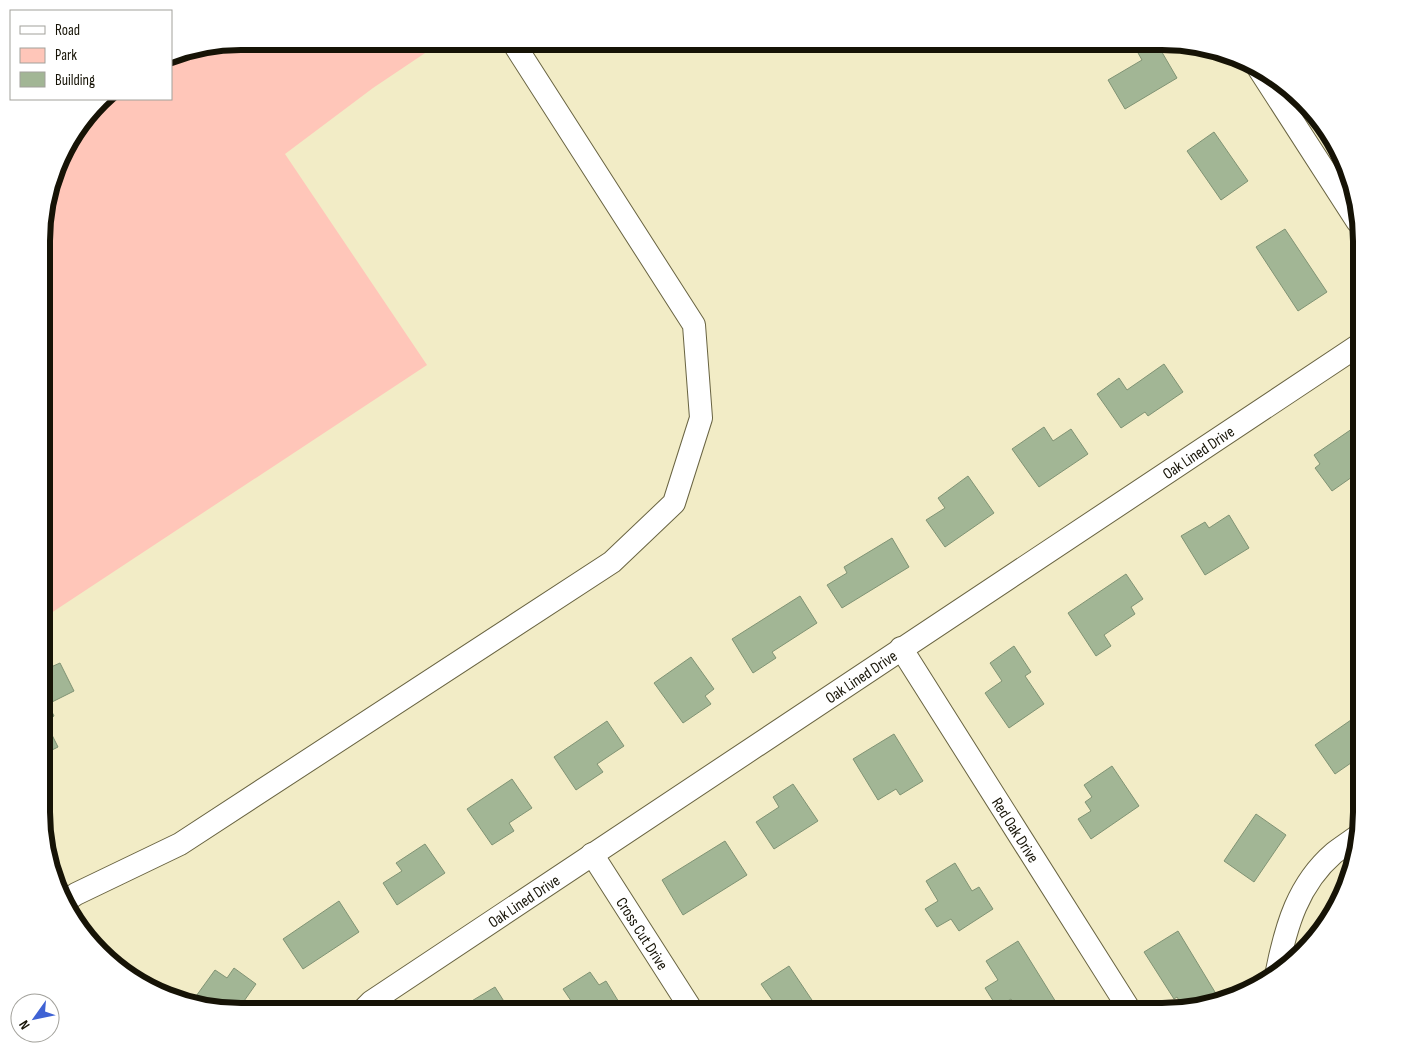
<svg xmlns="http://www.w3.org/2000/svg" width="1403" height="1053" font-family="'Sofia Sans Condensed',sans-serif">
<rect width="100%" height="100%" fill="#f2ecc6"/>
<path fill="#ffc6b9" d="M241 41H443L373 88 285 154 427 365 42 619 43 214 68 141 103 99H171V55L176 52Z"/>
<path fill="#a2b695" stroke="#809374" d="M1138 42H1156L1177 78 1125 109 1108 80 1142 60 1133 44Z
M1214 132 1248 181 1221 200 1187 151Z
M1285 229 1327 292 1298 311 1256 247Z
M1164 364 1183 392 1148 416 1145 412 1121 428 1097 394 1119 378 1127 390Z
M1362 422V470L1332 491 1315 468 1320 464 1314 455Z
M1044 427 1053 441 1071 429 1088 454 1039 487 1012 449Z
M968 476 994 513 945 547 926 520 945 508 938 498Z
M1229 515 1249 548 1205 575 1181 536 1205 522 1209 528Z
M892 538 909 567 842 608 827 585 847 573 844 567Z
M1126 574 1143 599 1131 607 1135 614 1104 635 1111 646 1096 656 1068 613Z
M800 596 817 623 772 652 776 658 753 673 732 639Z
M1014 646 1031 672 1025 676 1044 704 1009 728 985 693 1002 681 990 663Z
M691 657 714 689 705 696 711 704 683 723 654 683Z
M60 663 74 691 48 704 54 716 45 721 58 747 42 755V671Z
M1361 713V756L1335 774 1315 745Z
M607 721 624 746 597 764 603 772 576 790 554 757Z
M894 734 923 781 900 795 896 789 878 800 853 759Z
M1112 766 1139 806 1091 839 1078 819 1091 811 1085 802 1092 797 1084 785Z
M512 779 532 808 509 823 514 831 492 845 467 809Z
M793 784 818 821 774 849 756 822 779 807 773 797Z
M1256 814 1286 835 1254 882 1224 861Z
M725 841 747 875 683 915 662 880Z
M425 844 445 873 397 905 383 883 402 871 396 863Z
M955 863 972 891 979 887 993 909 959 931 951 919 937 927 925 909 938 901 926 881Z
M339 901 359 932 303 969 283 939Z
M1178 931 1218 997 1214 1000 1183 1007 1177 997 1174 999 1144 952Z
M1018 941 1059 1007 1051 1012H1019L1011 999 997 1007 985 988 998 980 986 961Z
M789 966 818 1009 815 1012H770L777 1007 761 984Z
M234 968 256 984 237 1011H228L191 1003 215 970 227 978Z
M590 972 599 985 606 981 625 1012 578 1011 563 989Z
M495 987 510 1011H455Z"/>
<g fill="none" stroke-linecap="round" stroke-linejoin="round">
<defs>
<g id="street">
<path d="M1259 69 1357 221"/>
<path id="s1" d="M901 648 1131 1012"/>
<path id="s2" d="M592 854 693 1012"/>
<path d="M63 903 76 894 180 844 612 562 674 503 701 418 694 325 512 41"/>
<path d="M1277 971C1286 926 1298 884 1334 853 1342 847 1351 841 1359 835"/>
<path id="s3" d="M362 1011 371 1002 1362 343"/>
</g>
</defs>
<use href="#street" stroke="#696442" stroke-width="24"/>
<use href="#street" stroke="#fff" stroke-width="22"/>
</g>
<g text-anchor="middle" stroke-width="5" stroke-linejoin="round" paint-order="stroke">
<g font-size="16" fill="#161306" stroke="#fff">
<text dy="6" stroke="none"><textPath href="#s3" startOffset="1006">Oak Lined Drive</textPath></text>
<text dy="6" stroke="none"><textPath href="#s3" startOffset="601">Oak Lined Drive</textPath></text>
<text dy="6" stroke="none"><textPath href="#s1" startOffset="215">Red Oak Drive</textPath></text>
<text dy="6" stroke="none"><textPath href="#s3" startOffset="196">Oak Lined Drive</textPath></text>
<text dy="6" stroke="none"><textPath href="#s2" startOffset="94">Cross Cut Drive</textPath></text>
</g>
</g>
<path d="M0 0H1403V1053H0ZM241 50H1162A191 191 0 0 1 1353 241V812A191 191 0 0 1 1162 1003H241A191 191 0 0 1 50 812V241A191 191 0 0 1 241 50Z" fill="#fff" fill-rule="evenodd"/>
<path fill="none" stroke="#161306" stroke-width="6" d="M241 50H1162A191 191 0 0 1 1353 241V812A191 191 0 0 1 1162 1003H241A191 191 0 0 1 50 812V241A191 191 0 0 1 241 50Z"/>
<rect x="10" y="10" width="162" height="90" fill="#ffffff" stroke="#a2a19b"/>
<rect x="20" y="26" width="25" height="8" fill="#ffffff" stroke="#a2a19b"/>
<text x="55" y="35" font-size="15" fill="#161306">Road</text>
<rect x="20" y="48" width="25" height="15" fill="#ffc6b9" stroke="#a2a19b"/>
<text x="55" y="60" font-size="15" fill="#161306">Park</text>
<rect x="20" y="72" width="25" height="15" fill="#a2b695" stroke="#a2a19b"/>
<text x="55" y="85" font-size="15" fill="#161306">Building</text>
<g transform="translate(35 1018) rotate(237)"><circle r="24" fill="#ffffff" stroke="#a2a19b"/>
<path d="M0-4L9 19L0 12L-9 19Z" fill="#3f62d4"/>
<text y="-8" font-size="14" font-weight="bold" text-anchor="middle" fill="#161306">N</text>
</g>
</svg>
